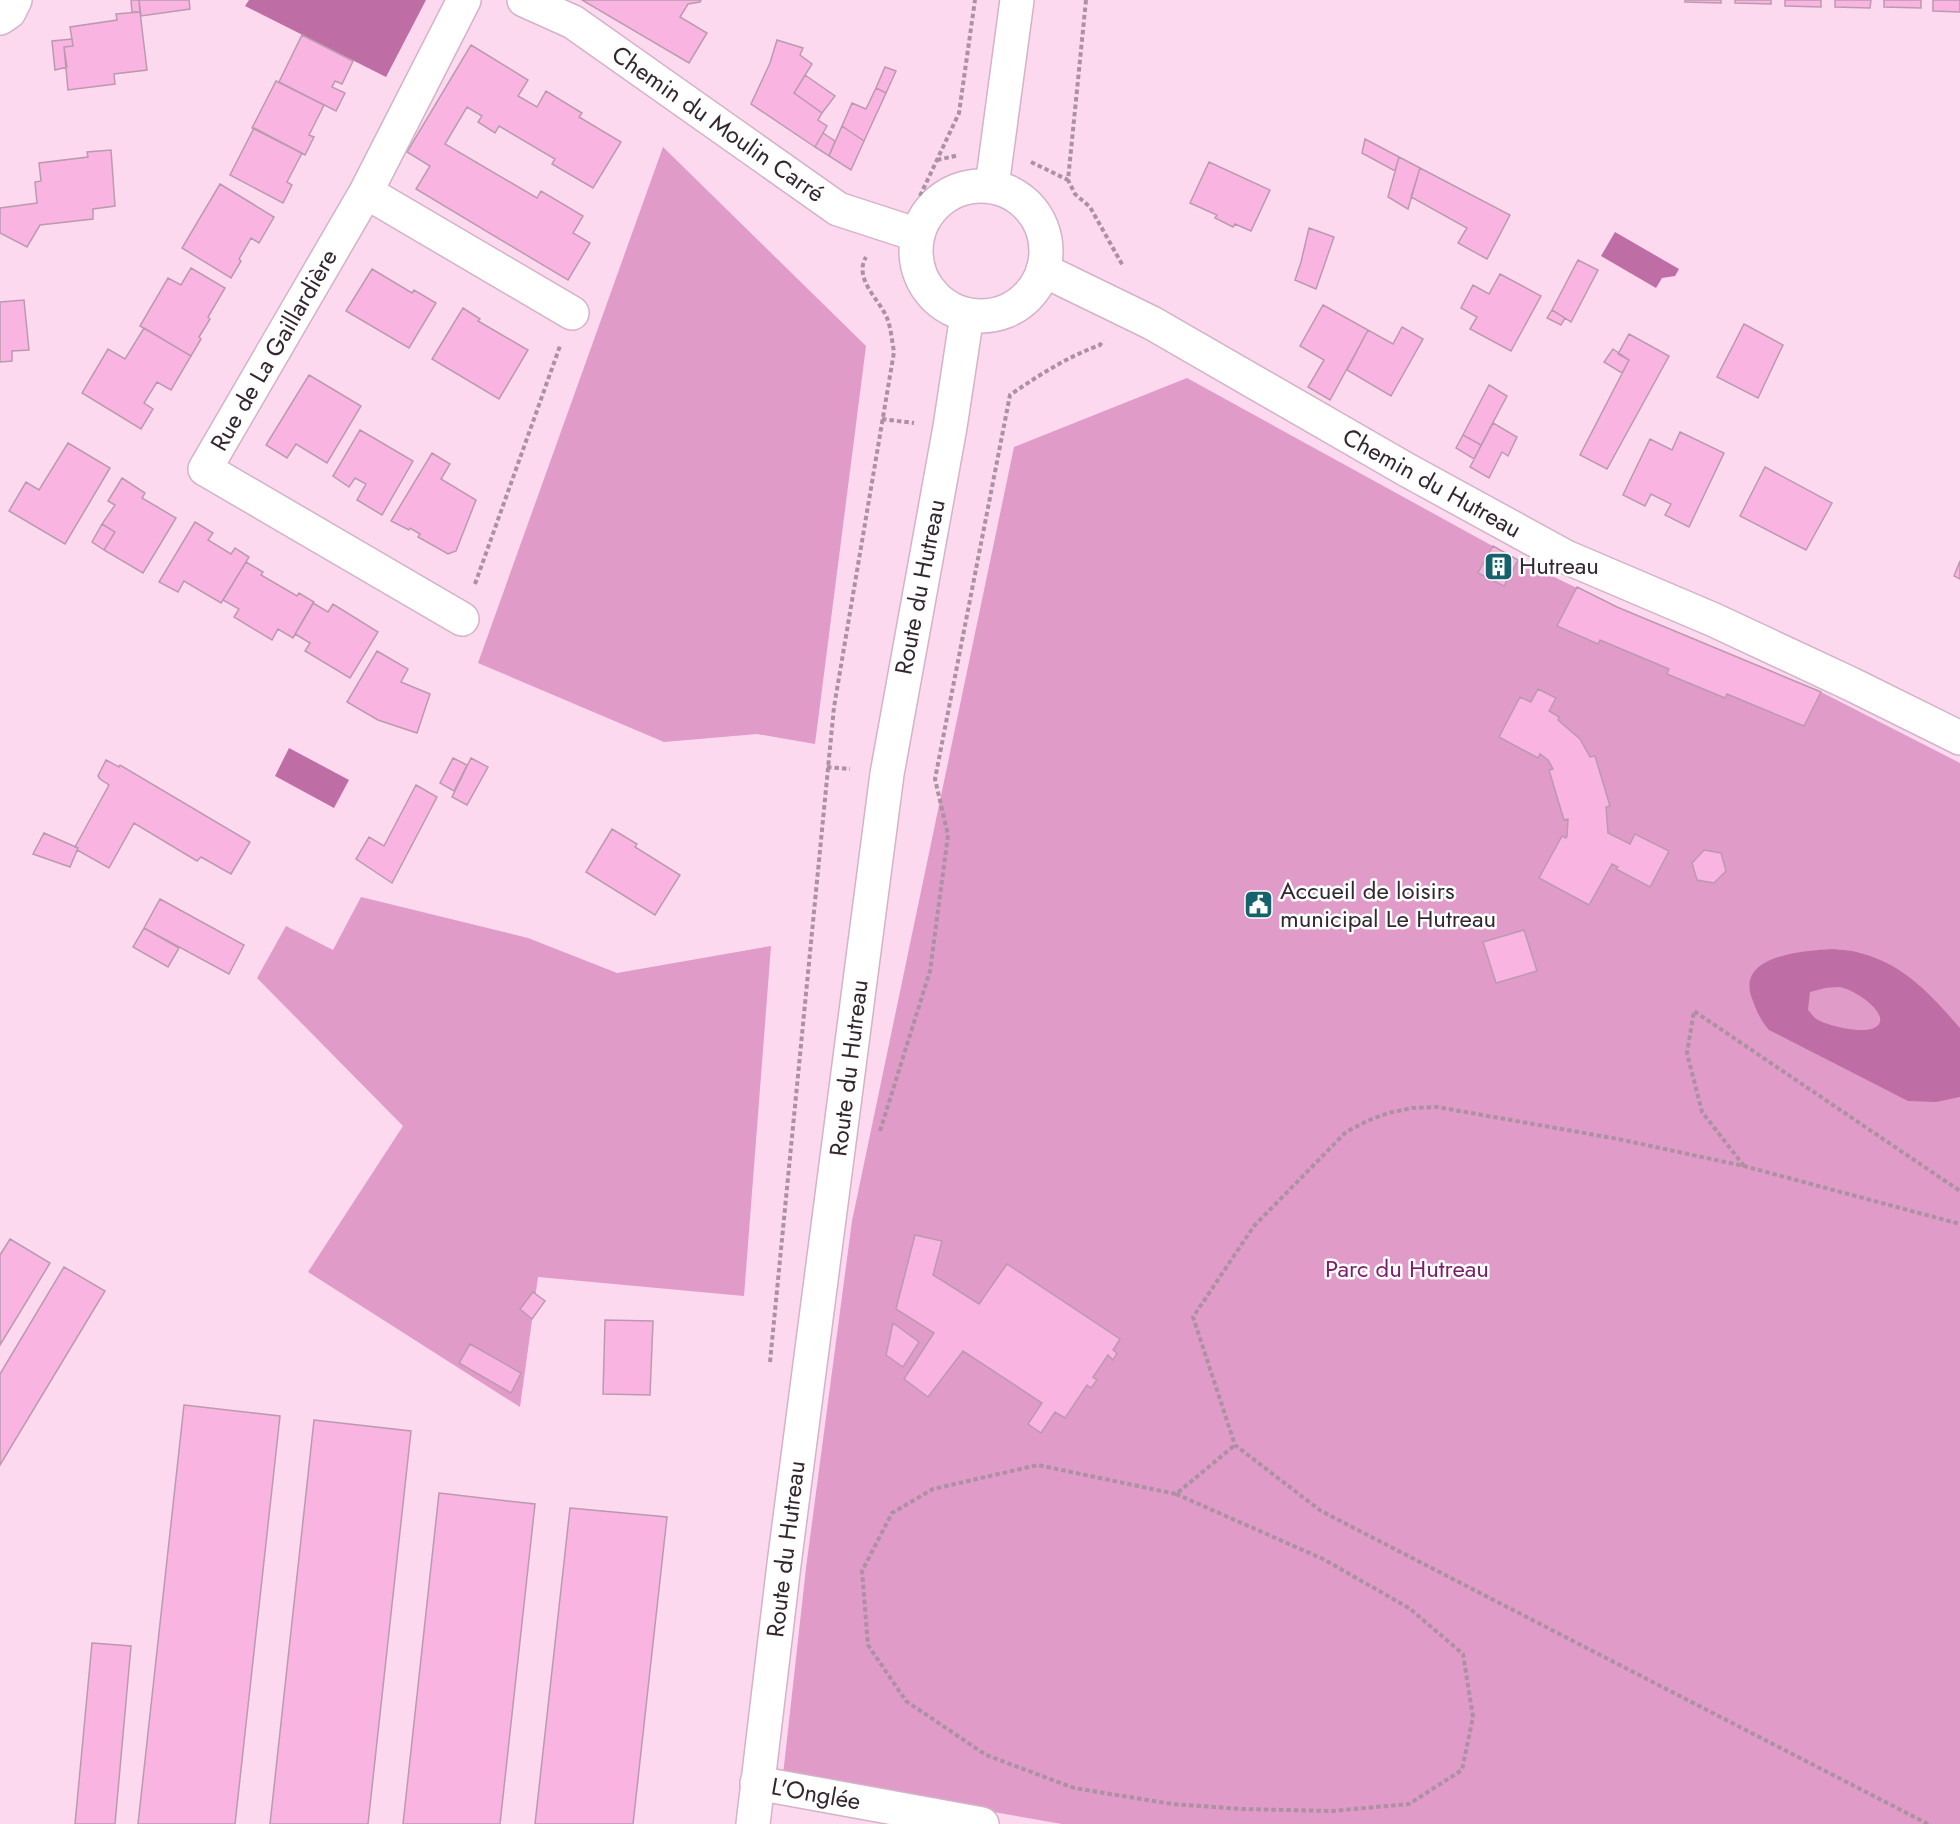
<svg xmlns="http://www.w3.org/2000/svg" width="1960" height="1824" font-family="Jost,sans-serif">
<rect width="100%" height="100%" fill="#fcd9ef"/>
<path fill="#e09bc8" d="M663 147 866 346 815 744 757 734 664 742 478 663Z
M1187 378 1518 560 1617 607 1821 692 1960 763V1824H1062L783 1775 806 1568 852 1221 1014 447Z
M361 897 528 938 617 973 771 946 744 1296 538 1277 520 1407 308 1272 403 1126 257 978 286 926 333 950Z"/>
<path fill="#bf6da5" fill-rule="evenodd" d="M249 0H426L386 77 245 6Z
M1615 232 1679 269 1675 276 1662 278 1656 288 1601 256Z
M289 748 349 780 334 808 275 776Z
M1832 949C1841 950 1851 950 1860 953 1904 964 1931 995 1960 1028V1097L1936 1102 1908 1101 1769 1030C1761 1021 1757 1012 1753 1001 1733 955 1803 951 1832 949ZM1825 988C1830 988 1838 986 1843 988 1854 990 1887 1011 1879 1024 1871 1037 1829 1026 1818 1020 1814 1018 1811 1013 1808 1010L1810 992Z"/>
<path fill="#fab4e1" stroke="#bb9aaf" stroke-width="1.5" d="M131 0H139L140 12H132Z
M139 0H189L190 9 141 16Z
M582 0H701L700 2 688 4 680 17 707 33 689 63Z
M1685 0H1721V3L1685 2Z
M1735 0H1771V4L1735 3Z
M1785 0H1821V7L1785 6Z
M1835 0H1871L1870 8 1835 7Z
M1884 0H1921V8L1884 7Z
M1933 0H1960V12L1933 11Z
M140 12 147 70 114 74 115 84 68 90 64 47 73 46 70 27 117 20 116 14Z
M302 35 353 61 342 84 335 81 332 87 345 93 336 111 279 82Z
M72 39 73 46 64 47 67 67 55 70 52 41Z
M777 40 803 48 800 55 812 64 794 93 822 113 818 120 827 126 815 147 751 104 770 63Z
M471 45 528 80 518 96 537 107 546 91 582 113 579 117 621 142 593 188 552 164 555 159 499 126 495 133 478 122 482 116 467 107 445 144 537 198 541 191 583 216 573 233 590 243 568 280 416 189 430 166 407 152Z
M885 67 896 71 886 93 876 88Z
M805 75 835 96 822 113 794 93Z
M276 81 324 105 309 135 314 137 305 155 252 128Z
M876 88 886 93 864 141 842 126 852 103 866 109Z
M842 126 864 141 851 170 829 156Z
M254 128 302 153 287 182 292 185 283 203 230 175Z
M823 133 835 141 829 156 815 147Z
M1365 139 1399 157 1395 171 1362 153Z
M111 150 115 206 93 209V219L40 225 27 247 0 233V208L37 203 35 182 41 181 39 163 88 157 87 152Z
M1399 157 1420 168 1408 209 1388 197Z
M1209 162 1270 190 1251 231 1235 224 1233 227 1215 218 1217 215 1190 203Z
M1420 168 1510 215 1487 259 1458 243 1467 228 1411 197Z
M220 184 274 217 259 243 251 238 239 259 241 261 231 278 182 248Z
M1309 228 1334 237 1316 289 1295 280 1301 262Z
M1578 260 1598 270 1571 322 1552 310Z
M191 268 225 288 208 317 210 319 199 337 201 339 191 356 140 326 168 278 181 285Z
M372 269 412 293 414 290 436 303 409 348 346 311Z
M1500 274 1541 296 1511 351 1470 329 1477 317 1461 308 1473 285 1489 294Z
M24 300 29 350 12 351V361L0 362V302Z
M1323 305 1368 330 1330 400 1308 387 1324 360 1300 346Z
M463 308 480 319 478 321 528 350 499 399 432 359Z
M1552 310 1565 318 1561 325 1547 318Z
M1744 324 1783 345 1758 398 1717 377Z
M1402 327 1423 339 1391 396 1347 370 1368 330 1393 344Z
M144 328 191 356 171 390 157 382 144 403 153 409 141 429 82 393 108 349 125 359Z
M1629 334 1669 356 1607 469 1580 455 1629 360 1618 354Z
M1613 349 1629 360 1622 373 1604 362Z
M309 375 361 406 327 463 296 444 287 458 266 445Z
M1489 385 1507 396 1481 445 1463 435Z
M1493 423 1517 437 1508 456 1502 452 1489 478 1470 467Z
M360 430 413 461 382 515 357 500 366 484 355 478 349 487 333 476Z
M1680 432 1724 453 1689 527 1665 515 1671 504 1651 494 1645 506 1623 495 1650 439 1672 450Z
M1463 435 1481 445 1474 459 1456 448Z
M68 443 110 468 65 544 9 511 26 482 39 490Z
M432 453 450 464 441 479 476 500 456 551 448 554 418 537 420 534 410 528 409 530 391 521Z
M1765 467 1832 503 1806 550 1740 516Z
M122 478 145 493 142 498 176 518 143 573 104 550 115 532 102 524 115 505 108 501Z
M195 522 213 533 208 540 231 554 235 548 249 557 221 603 184 581 178 592 159 582Z
M102 524 115 532 104 550 92 542Z
M1493 546 1518 560 1504 586 1478 573Z
M1960 561V579L1954 576Z
M246 562 263 572 261 575 297 596 299 593 314 602 293 638 278 629 272 640 234 617 239 609 223 600Z
M1577 587 1617 607 1821 692 1804 726 1727 694 1725 698 1667 674 1669 669 1600 640 1598 644 1557 626Z
M313 603 328 612 333 604 378 632 350 678 305 651 310 643 295 634Z
M377 651 408 669 401 682 430 694 417 733 378 720 347 702Z
M1538 689 1556 698 1549 711 1559 717 1558 720 1580 739 1590 757 1595 756 1610 806 1606 807 1608 833 1630 844 1635 834 1669 851 1650 887 1616 869 1618 867 1612 864 1589 905 1539 878 1562 836 1566 838 1567 836 1568 819 1564 820 1549 770 1553 769 1548 760 1540 754 1538 758 1499 737 1520 697 1531 702Z
M453 758 467 765 454 791 440 783Z
M471 758 488 767 467 805 452 797Z
M106 760 119 767 120 765 250 842 231 874 201 857 197 861 134 823 109 868 77 850 78 848 75 847 109 785 100 779 98 776Z
M416 785 437 797 392 883 356 859 369 837 384 846Z
M612 829 637 844 635 847 680 875 655 915 586 872Z
M44 833 78 848 70 867 33 854Z
M1704 850 1721 853 1726 871 1714 883 1697 880 1692 863Z
M160 899 244 945 229 974 144 928Z
M144 928 179 948 168 967 133 947Z
M1524 930 1537 971 1496 983 1483 942Z
M915 1235 942 1241 933 1275 979 1304 1007 1264 1120 1339 1113 1350 1117 1353 1113 1360 1108 1355 1093 1377 1097 1380 1091 1388 1087 1385 1065 1418 1055 1412 1041 1433 1028 1424 1042 1403 963 1351 928 1397 904 1379 934 1333 896 1309Z
M10 1239 50 1263 0 1345V1255Z
M64 1267 105 1291 0 1465V1374Z
M533 1292 545 1301 532 1319 520 1309Z
M605 1320 653 1321 650 1395 603 1394Z
M893 1323 919 1342 903 1367 886 1355Z
M470 1344 521 1373 511 1393 459 1363Z
M184 1405 280 1416 235 1824H138Z
M314 1420 411 1431 368 1824H270Z
M439 1493 535 1504 500 1824H403Z
M570 1508 667 1517 633 1824H535Z
M92 1643 131 1646 115 1824H75Z"/>
<g fill="none" stroke-linecap="round" stroke-linejoin="round">
<defs>
<path id="street" d="M524 0 573 22 838 209 918 235
M0 18 9 12 15 0
M366 192 572 313
M1043 270 1152 323 1407 470 1566 557 1714 620 1851 684 1960 738
M462 619 205 469 366 192 464 0
M757 1783 982 1824"/>
<path id="secondary" d="M992 186 1017 0
M916 251a65 65 0 1 1 130 0a65 65 0 1 1-130 0Z
M753 1824 784 1564 887 774 950 427 967 315"/>
</defs>
<use href="#street" stroke="#d4b2c7" stroke-width="36"/>
<use href="#secondary" stroke="#d4b2c7" stroke-width="36"/>
<path stroke="#ab91a2" stroke-width="4" stroke-dasharray="4.5 3" stroke-linecap="butt" d="M1086 0 1068 180 1075 194 1090 207 1123 266
M937 160 959 155
M1031 162 1068 180
M920 196 959 113 975 0
M882 419 914 423
M475 584 560 346
M827 767 850 769
M880 1131 930 971 948 835 935 779 1010 395C1039 375 1067 357 1100 345L1103 340
M1744 1166 1702 1112 1687 1053 1694 1011 1960 1191
M770 1362 834 707 894 352C892 341 891 328 887 318 880 300 853 279 866 257
M1176 1494 1323 1559 1409 1608 1463 1654 1473 1717 1462 1770 1409 1804 1332 1811 1242 1809 1172 1804 1074 1788 986 1755 906 1701 868 1645 862 1571 892 1513 933 1489 1038 1465 1176 1494 1235 1445
M1928 1824 1321 1511 1235 1445 1193 1317 1254 1226 1346 1132 1367 1121 1388 1113 1412 1108 1437 1107 1618 1139 1744 1166 1960 1224"/>
<use href="#street" stroke="#fff" stroke-width="33"/>
<use href="#secondary" stroke="#fff" stroke-width="33"/>
</g>
<defs>
<symbol id="building-square" viewBox="-11 -11 22 22"><rect x="-9" y="-9" width="18" height="18" rx="4" fill="#14626b" stroke="#fff"/><path d="M-4-6H4V6H1V3H-1V6H-4ZM-2.5-4.3h1.7v1.8h-1.7ZM.8-4.3h1.7v1.8H.8ZM-2.5-1h1.7V.8h-1.7ZM.8-1h1.7V.8H.8Z" fill="#fff"/></symbol>
<symbol id="civic-square" viewBox="-11 -11 22 22"><rect x="-9" y="-9" width="18" height="18" rx="4" fill="#14626b" stroke="#fff"/><path d="M-.6-6.5H3V-4.5H.6V-3L4-1V1h2V6H-6V1h2V-1L-.6-3ZM-1.2 2.5V6h2.4V2.5Z" fill="#fff"/></symbol>
</defs>
<g fill-rule="evenodd">
<use href="#building-square" x="1482" y="550" width="33" height="33"/>
<use href="#civic-square" x="1242" y="888" width="33" height="33"/>
</g>
<g text-anchor="middle" stroke-width="5" stroke-linejoin="round" paint-order="stroke">
<g font-size="24" fill="#33262f" stroke="#fff">
<text transform="translate(718 124) rotate(35)" y="8">Chemin du Moulin Carré</text>
<text transform="translate(274 350) rotate(-60)" y="8">Rue de La Gaillardière</text>
<text transform="translate(1432 483) rotate(29)" y="8">Chemin du Hutreau</text>
<text transform="translate(920 587) rotate(-79)" y="8">Route du Hutreau</text>
<text transform="translate(849 1068) rotate(-83)" y="8">Route du Hutreau</text>
<text transform="translate(786 1549) rotate(-83)" y="8">Route du Hutreau</text>
<text transform="translate(816 1794) rotate(10)" y="8">L'Onglée</text>
</g>
<g font-size="24" fill="#33262f" stroke="#fff" text-anchor="start">
<text x="1519" y="574">Hutreau</text>
<text x="1280" y="899">Accueil de loisirs<tspan x="1280" dy="28">municipal Le Hutreau</tspan></text>
</g>
<g font-size="24" fill="#7f1c66" stroke="#fff">
<text x="1407" y="1277">Parc du Hutreau</text>
</g>
</g>
</svg>
